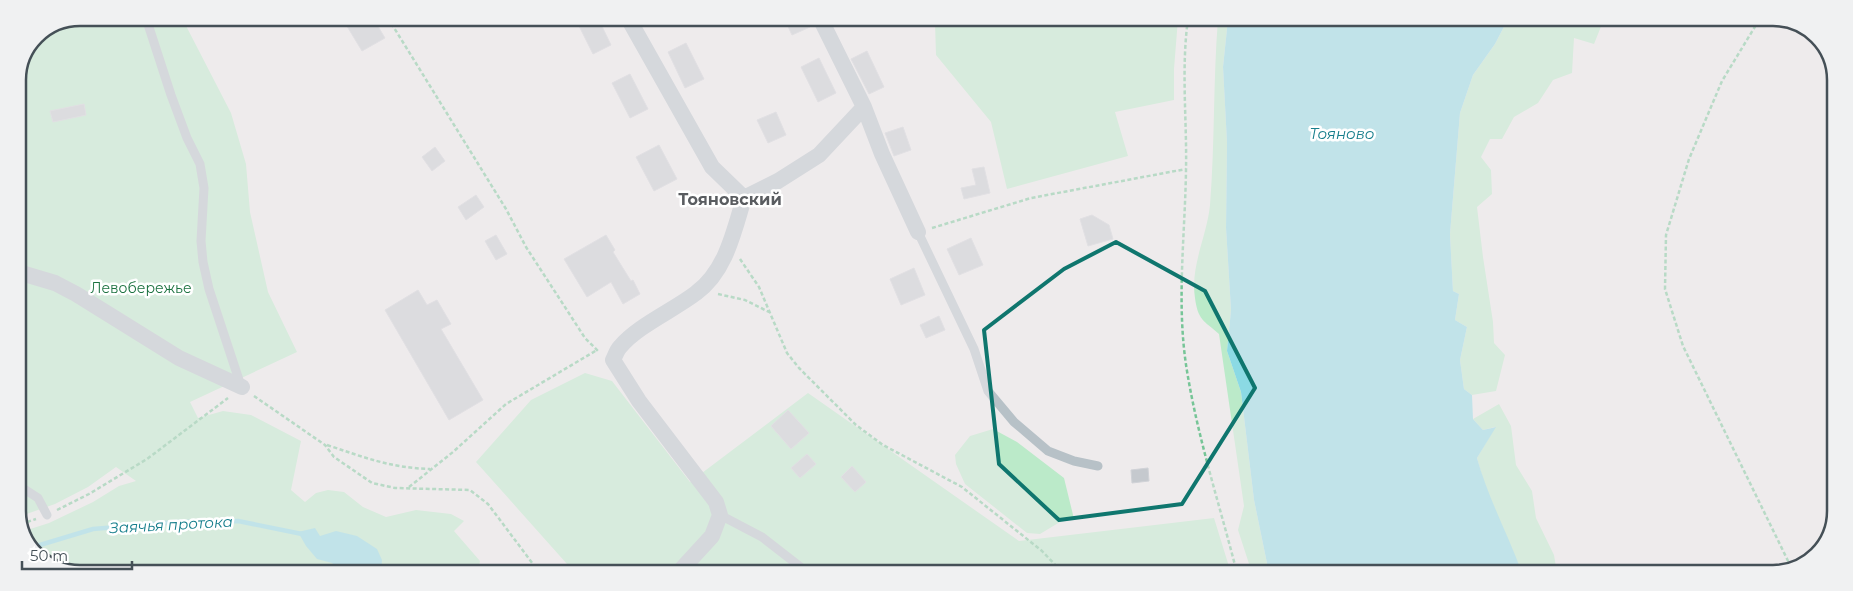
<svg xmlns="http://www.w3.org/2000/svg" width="1853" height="591" font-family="Montserrat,sans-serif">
<rect width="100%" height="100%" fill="#eeebec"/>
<path fill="#bbeac9" d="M80 18H182L231 113 246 164 250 212 268 292 297 352 190 402 198 418 223 411 251 415 301 441 291 490 305 502 316 493 328 490 344 492 363 507 386 517 416 510 451 514 464 521 454 531 480 561 478 572 64 571 31 549 24 531 49 523 93 502 119 486 136 481 116 467 88 487 55 504 18 517V80L36 36Z
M932 19H1178L1174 69V100L1115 112 1128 156 1007 189 991 122 936 55 935 23Z
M1218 19H1228L1223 67 1227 143 1226 228 1231 310 1227 351 1241 392 1254 500 1269 573H1252L1238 530 1244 506 1219 334C1203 320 1198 320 1195 298 1190 266 1207 236 1210 205 1215 143 1213 81 1218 19Z
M1508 19H1604L1594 44 1574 38 1572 73 1553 80 1538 103 1514 117 1502 139H1490L1481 157 1491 170 1492 194 1477 207 1483 257 1493 322 1494 343 1505 355 1496 391 1472 395 1464 389 1460 360 1467 327 1455 320 1459 294 1453 291 1450 234 1460 113 1473 75 1495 44Z
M585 373 612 381 690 482 808 393 1019 541 1214 518 1231 573 582 572 567 564 476 462 531 400Z
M1499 404 1511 426 1516 465 1532 491 1536 518 1554 555 1557 573H1522L1496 514 1484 483 1477 458 1495 427 1483 430 1473 419Z
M993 429 1017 442 1064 478 1074 519 1060 522 1040 534 1027 533 965 484 956 464 955 455 970 436Z"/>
<path fill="#8bdae4" d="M1228 19H1508L1495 44 1473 75 1460 113 1450 234 1453 291 1459 294 1455 320 1467 327 1460 360 1464 389 1472 395 1473 419 1483 430 1496 427 1477 458C1488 498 1508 534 1522 573H1269L1254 500 1241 392 1227 351 1231 310 1226 228 1227 143 1223 67Z
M315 528 320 536 336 531 357 536 377 549 382 560 381 572H342L332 563 317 559 306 546 298 532Z"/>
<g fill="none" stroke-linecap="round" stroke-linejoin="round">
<path stroke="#8bdae4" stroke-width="4.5" d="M30 548 93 529 177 522 238 521 302 534"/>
</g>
<path fill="#c5c9ce" stroke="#d0d2d7" d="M342 18H373L385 38 362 51Z
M575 18H598L611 45 593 54Z
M784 18H806L810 27 792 35Z
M686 43 704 79 685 88 668 52Z
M867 51 884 87 869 94 851 59Z
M819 58 836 93 818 102 801 67Z
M630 74 648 109 630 118 612 83Z
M84 104 86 115 53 122 50 111Z
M776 112 786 135 768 143 757 120Z
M903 127 911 150 894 156 885 133Z
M659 145 677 179 654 191 636 157Z
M435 147 445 161 432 171 422 157Z
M984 167 990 193 964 199 961 188 976 185 972 169Z
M476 195 484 207 466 220 458 207Z
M1092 215 1109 225 1113 239 1088 246 1080 219Z
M496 235 507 254 496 260 485 241Z
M606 235 615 250 613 252 631 281 633 280 640 294 623 304 611 282 587 297 564 259Z
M971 238 983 265 959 275 947 249Z
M914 268 925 295 901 305 890 279Z
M418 290 427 305 437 300 451 324 441 329 483 400 449 420 385 310Z
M939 316 945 330 926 338 920 325Z
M788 410 809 433 791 449 771 426Z
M807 454 816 464 800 478 791 468Z
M852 466 866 482 855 492 841 477Z
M1148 468 1149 481 1132 483 1131 470Z"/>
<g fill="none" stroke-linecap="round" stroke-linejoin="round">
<path stroke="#76c597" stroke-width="2.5" stroke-dasharray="4 2.5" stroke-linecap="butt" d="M388 18 506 209 526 247 585 338 599 352
M1188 19C1181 69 1187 120 1186 170 1185 237 1176 305 1187 371 1198 439 1220 506 1237 573
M1759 20 1722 81 1689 159 1666 235 1665 289 1683 346 1791 567
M932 228 1031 198 1186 169
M740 259 759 287 787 353 799 368 856 425 883 445 962 487 1042 551 1063 573
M718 294 745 300 769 312
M254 396 325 445 334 457 372 483 395 488 470 490 488 504 539 572
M327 445C363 457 391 468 430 469
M409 487 453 452 506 404 597 350
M57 510 89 494 147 459 228 398
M21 524 36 519"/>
<path stroke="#b7c1c7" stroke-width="9" d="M146 18 171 95 187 138 200 164 204 188 201 241 203 262 209 289 241 386
M918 232 974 349 988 391 1014 422 1048 451 1074 461 1098 466
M18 485 38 498 47 515
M720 515 762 537 807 572"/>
<path stroke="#b7c1c7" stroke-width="16" d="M628 18 712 167 744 198
M864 107 882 154 918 232
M18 272 55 283 76 294 179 358 242 387
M679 572 712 536 720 515 716 502 639 401 613 360C615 356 617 350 620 347 637 326 674 310 696 293 726 271 734 231 744 198L778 181 819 155 864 107 820 18"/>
</g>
<path d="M0 0H1853V591H0ZM1116 242 1205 291 1255 388 1182 504 1059 520 999 464 984 330 1064 269Z" fill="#eeebec" fill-opacity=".55" fill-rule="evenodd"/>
<path fill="none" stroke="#0f766e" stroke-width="4" stroke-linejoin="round" d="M1116 242 1205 291 1255 388 1182 504 1059 520 999 464 984 330 1064 269Z"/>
<g text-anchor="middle" stroke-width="5" stroke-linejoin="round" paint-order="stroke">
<g font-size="14" fill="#1c7240" stroke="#fff">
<text x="141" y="293">Левобережье</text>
</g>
<g font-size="15" font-style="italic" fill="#167e8c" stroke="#fff">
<text x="1342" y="139">Тояново</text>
<text transform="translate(171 525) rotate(-3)" y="5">Заячья протока</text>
</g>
<g font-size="16" font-weight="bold" fill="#595c60" stroke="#fff">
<text x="730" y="205">Тояновский</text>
</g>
</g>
<path d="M0 0H1853V591H0ZM80 26H1773A54 54 0 0 1 1827 80V511A54 54 0 0 1 1773 565H80A54 54 0 0 1 26 511V80A54 54 0 0 1 80 26Z" fill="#f0f1f2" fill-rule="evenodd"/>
<path fill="none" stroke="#455057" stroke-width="2.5" d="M80 26H1773A54 54 0 0 1 1827 80V511A54 54 0 0 1 1773 565H80A54 54 0 0 1 26 511V80A54 54 0 0 1 80 26Z"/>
<path d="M22 561v8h110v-8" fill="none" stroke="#455057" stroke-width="2.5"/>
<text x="30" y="561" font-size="15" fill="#455057" stroke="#ffffff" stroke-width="4" paint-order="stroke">50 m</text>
</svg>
